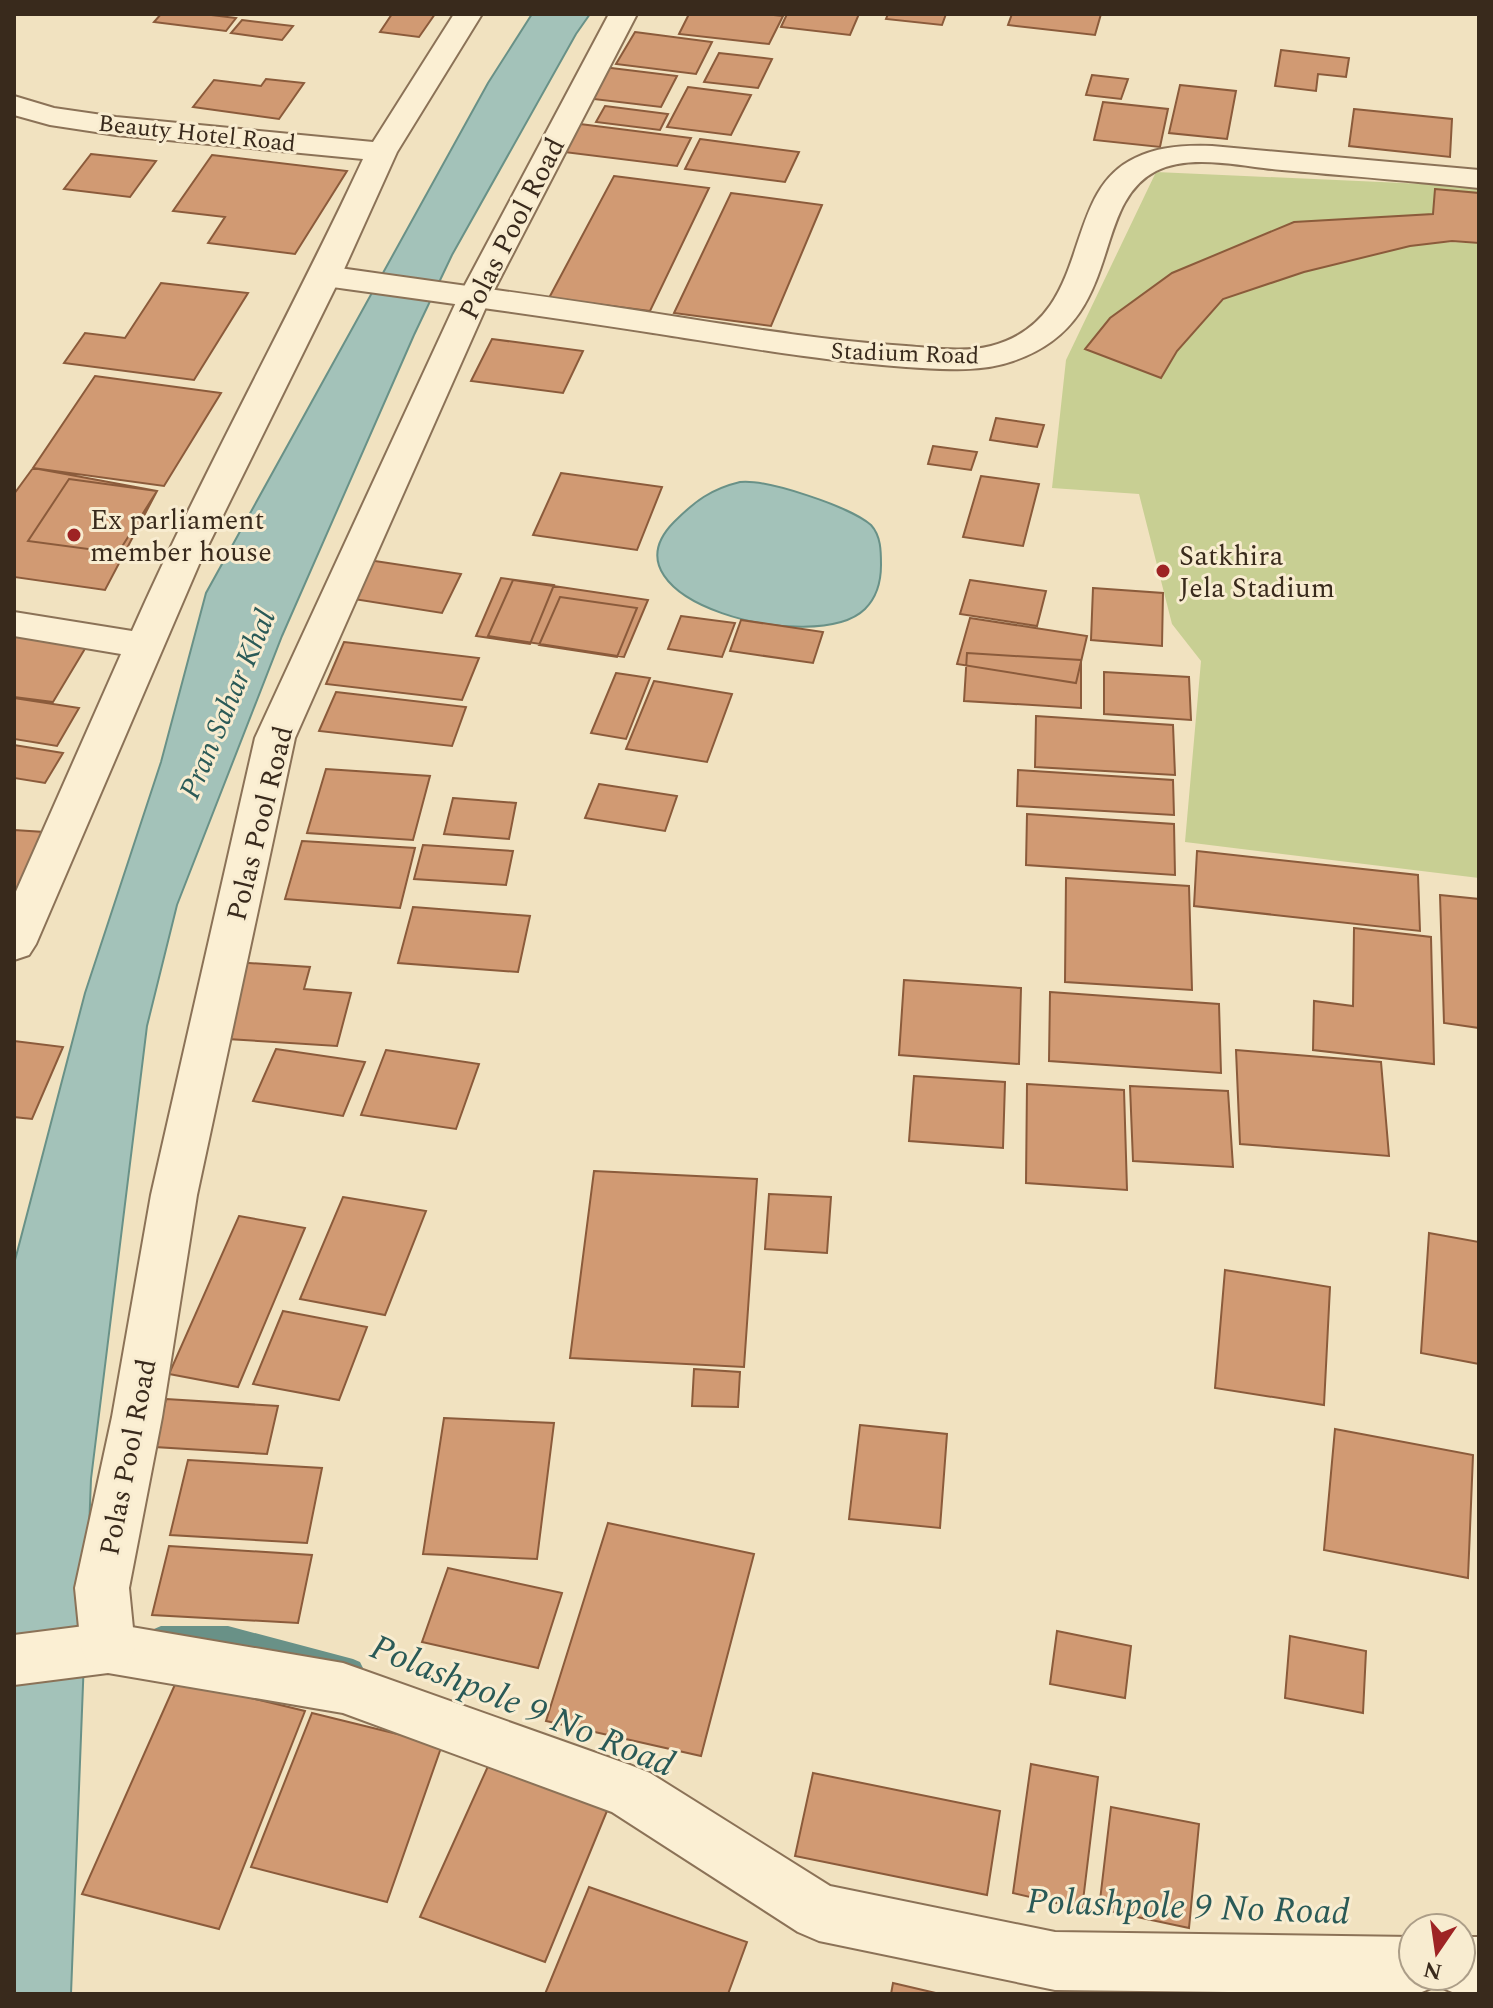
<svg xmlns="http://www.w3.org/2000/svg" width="1493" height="2008" font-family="Spectral,serif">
<rect width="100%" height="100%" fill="#f1e2c0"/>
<path fill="#c8cf93" d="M1156 172 1425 184 1479 189V193L1436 189 1433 214 1294 222 1172 273 1110 318 1085 349 1161 378C1176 351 1197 320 1222 301 1232 293 1250 290 1262 286 1330 264 1407 237 1479 243V878L1185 842 1201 661 1172 624 1139 494 1052 488 1066 360Z"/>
<path fill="#a3c2b9" stroke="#699187" stroke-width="2" d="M532 14H590L576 34 452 255 414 335 282 636 177 905 147 1026 91 1479 71 1994H14V1264L85 993 161 762 206 593 488 83Z
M740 482C767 479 851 507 871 525 881 536 881 551 881 565 881 582 877 597 865 609 816 657 596 601 674 522 695 501 711 489 740 482Z"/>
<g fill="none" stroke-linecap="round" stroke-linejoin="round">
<path fill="#699187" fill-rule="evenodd" d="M161 1626H228L353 1659 360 1662 363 1668 360 1674 353 1677 228 1644H161L154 1641 151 1635 154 1629Z"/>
</g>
<path fill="#d19a73" stroke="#8b5b3b" stroke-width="2" d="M161 14H203L236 18 226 31 154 22Z
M392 14H435L419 37 380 32Z
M689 14H764L783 16 769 44 679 34Z
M787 14H859L850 35 781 27Z
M888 14H946L942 25 886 19Z
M1012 14H1101L1095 35 1008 25Z
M242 20 293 26 282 40 231 33Z
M635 32 712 42 696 74 616 64Z
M1281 50 1349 58 1346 77 1318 74 1316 91 1275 86Z
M719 53 772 59 758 88 704 82Z
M603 67 677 76 661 107 585 98Z
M1092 75 1128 79 1121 99 1086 95Z
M266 79 304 83 279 119 193 107 214 80 261 86Z
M1180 85 1236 91 1227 139 1169 133Z
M688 87 751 95 731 135 667 127Z
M1103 102 1168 109 1160 147 1094 140Z
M605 106 668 114 660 130 596 122Z
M1354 109 1452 119 1450 157 1349 146Z
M580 124 691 138 677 166 564 152Z
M700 139 799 152 785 182 685 169Z
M91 154 156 161 130 197 64 189Z
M212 155 347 171 295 254 208 243 225 217 173 211Z
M614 176 709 188 650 311 549 298Z
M1435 189 1479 193V243L1452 241 1410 246 1304 272 1223 299 1177 351 1161 378 1085 349 1110 318 1172 273 1294 222 1433 214Z
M731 193 822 205 771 326 674 313Z
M161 283 248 293 194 380 64 363 85 333 125 338Z
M492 339 583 351 563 393 471 381Z
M95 376 221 393 164 486 33 468Z
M996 418 1044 425 1037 447 990 440Z
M933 446 977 452 971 470 928 464Z
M33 468 157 491 105 590 14 577V494Z
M561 473 662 487 637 550 533 535Z
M981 476 1039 484 1023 546 963 537Z
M69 479 157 491 118 553 28 541Z
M355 558 461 574 442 613 335 596Z
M501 578 554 585 530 644 476 636Z
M513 580 648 600 624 657 488 636Z
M970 580 1046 591 1037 626 960 614Z
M1093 588 1163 593 1162 646 1091 640Z
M560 597 637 608 617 657 539 645Z
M681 616 735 623 722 657 668 649Z
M970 618 1087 636 1076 683 957 664Z
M741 620 823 632 813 663 730 651Z
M14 631 89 642 53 702 14 697Z
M344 642 479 658 462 700 326 684Z
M967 653 1081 660V708L964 701Z
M1104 672 1189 677 1191 720 1104 714Z
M616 673 650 678 626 739 591 733Z
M654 681 732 694 707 762 626 749Z
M336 692 466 707 452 746 319 731Z
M14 698 79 708 57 746 14 739Z
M1036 716 1173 725 1175 775 1035 767Z
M14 745 63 753 45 783 14 778Z
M326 769 430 776 413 840 307 833Z
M1018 770 1173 780 1174 815 1017 806Z
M599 784 677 796 665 831 585 818Z
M453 798 516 803 509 839 444 834Z
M1027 814 1174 824 1175 875 1026 865Z
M14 830 44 832 14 903Z
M302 841 415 848 400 908 285 899Z
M423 845 513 851 506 885 414 879Z
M1197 851 1418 875 1420 931 1194 906Z
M1066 878 1189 886 1192 990 1065 982Z
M1440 895 1479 899V1028L1444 1023Z
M413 907 530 916 518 972 398 963Z
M1354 928 1431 937 1434 1064 1313 1050 1314 1001 1353 1006Z
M234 962 310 967 304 989 351 993 337 1046 211 1038Z
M904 980 1021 988 1019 1064 899 1055Z
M1050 992 1219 1004 1221 1073 1049 1061Z
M14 1041 63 1047 32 1119 14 1117Z
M276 1049 365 1062 343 1116 253 1101Z
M386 1050 479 1064 456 1129 361 1115Z
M1236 1050 1381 1062 1389 1156 1240 1144Z
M914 1076 1005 1082 1003 1148 909 1141Z
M1027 1084 1124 1090 1127 1190 1026 1183Z
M1130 1086 1228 1091 1233 1167 1133 1161Z
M594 1171 757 1179 744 1367 570 1358Z
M769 1194 831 1197 827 1253 765 1249Z
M343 1197 426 1211 385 1315 300 1299Z
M239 1216 305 1228 238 1387 169 1374Z
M1429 1233 1479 1242V1364L1421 1353Z
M1225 1270 1330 1287 1324 1405 1215 1388Z
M283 1311 367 1327 339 1400 253 1384Z
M694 1369 740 1372 738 1407 692 1406Z
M166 1399 278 1406 267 1454 155 1447Z
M444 1418 554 1423 537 1559 423 1554Z
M860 1425 947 1434 940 1528 849 1519Z
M1335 1429 1473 1455 1468 1578 1324 1550Z
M188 1460 322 1468 307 1543 170 1535Z
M608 1523 754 1554 701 1756 546 1721Z
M169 1546 312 1555 298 1623 152 1615Z
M448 1568 562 1593 538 1668 422 1642Z
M1057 1631 1131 1646 1125 1698 1050 1684Z
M1290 1636 1366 1651 1363 1713 1285 1698Z
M177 1680 305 1711 219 1929 82 1894Z
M312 1713 442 1745 387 1902 251 1867Z
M489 1764 609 1806 545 1962 420 1917Z
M1031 1764 1098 1777 1082 1909 1013 1893Z
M813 1773 1000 1811 987 1895 795 1856Z
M1111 1807 1199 1824 1189 1928 1099 1909Z
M589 1887 747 1942 728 1994H545Z
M893 1983 940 1994H891Z"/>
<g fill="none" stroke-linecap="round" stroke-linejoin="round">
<defs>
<path id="minor" d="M1212 146 1479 170V188C1413 181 1348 176 1282 170 1244 167 1191 153 1156 171 1088 206 1127 323 1013 361 979 373 941 369 906 367 821 361 737 346 653 333 544 316 434 301 325 286L313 283 309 276 313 269 325 266C443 283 561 298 678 317 754 329 830 341 906 346 933 348 964 353 991 346 1096 318 1058 194 1135 158 1159 146 1187 145 1212 146Z
M108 1623 343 1663 630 1765 650 1773 830 1886 1055 1932 1413 1937V1976H1461V1937H1479V1994H1457L1440 1987 1437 1979 1434 1987 1417 1994 1055 1990 819 1941 798 1932 612 1812 343 1713 108 1673 14 1685V1635Z"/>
<path id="tertiary" d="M454 14H482L397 152 341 276 200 562 36 944 29 955 14 960V896L121 654 14 636V612L132 631C203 471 289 318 363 159L116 135 50 125 14 115V96L54 108 116 117 373 142Z
M609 14H637L490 298 295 738 197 1195 162 1417 129 1588 135 1648 127 1665 108 1673 89 1665 81 1648 75 1588 112 1417 151 1195 255 738 458 298Z"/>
</defs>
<use href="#minor" stroke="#8b7257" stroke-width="4"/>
<use href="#tertiary" stroke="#8b7257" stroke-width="4"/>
<use href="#minor" fill="#fbefd3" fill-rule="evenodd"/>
<use href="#tertiary" fill="#fbefd3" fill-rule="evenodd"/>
</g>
<g fill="#9e2324" stroke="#f8ecd0" stroke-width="3">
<circle cx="74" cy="535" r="8"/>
<circle cx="1163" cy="571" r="8"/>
</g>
<g text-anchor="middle" stroke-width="6" stroke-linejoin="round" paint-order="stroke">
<g font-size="24" fill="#392a1c" stroke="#f8ecd0">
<text transform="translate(197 133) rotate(6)" y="8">Beauty Hotel Road</text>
<text transform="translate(905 353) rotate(2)" y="8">Stadium Road</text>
</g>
<g font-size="28" fill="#392a1c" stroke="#f8ecd0">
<text transform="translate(511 228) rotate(-63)" y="10">Polas Pool Road</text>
<text transform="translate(259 823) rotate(-76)" y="10">Polas Pool Road</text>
<text transform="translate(127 1457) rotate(-79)" y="10">Polas Pool Road</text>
</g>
<g font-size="28" fill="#392a1c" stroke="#f8ecd0" text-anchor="start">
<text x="90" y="529">Ex parliament<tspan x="90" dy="32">member house</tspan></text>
<text x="1179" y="565">Satkhira<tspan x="1179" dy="32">Jela Stadium</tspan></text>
</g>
<g font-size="30" font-style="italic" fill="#2a5a57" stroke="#f8ecd0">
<text transform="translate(227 704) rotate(-67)" y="10">Pran Sahar Khal</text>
</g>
<g font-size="36" font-style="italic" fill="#2a5a57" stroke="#f8ecd0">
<text transform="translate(523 1704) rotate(22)" y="13">Polashpole 9 No Road</text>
<text transform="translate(1188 1905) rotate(2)" y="13">Polashpole 9 No Road</text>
</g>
</g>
<rect width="1493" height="2008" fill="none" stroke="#392a1c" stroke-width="32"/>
<g transform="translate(1437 1952) rotate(193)"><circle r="38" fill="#f8ecd0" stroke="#ac9e88" stroke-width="2"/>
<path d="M0-6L14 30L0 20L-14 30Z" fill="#9e2324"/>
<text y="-12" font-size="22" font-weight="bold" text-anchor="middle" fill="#392a1c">N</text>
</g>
</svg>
